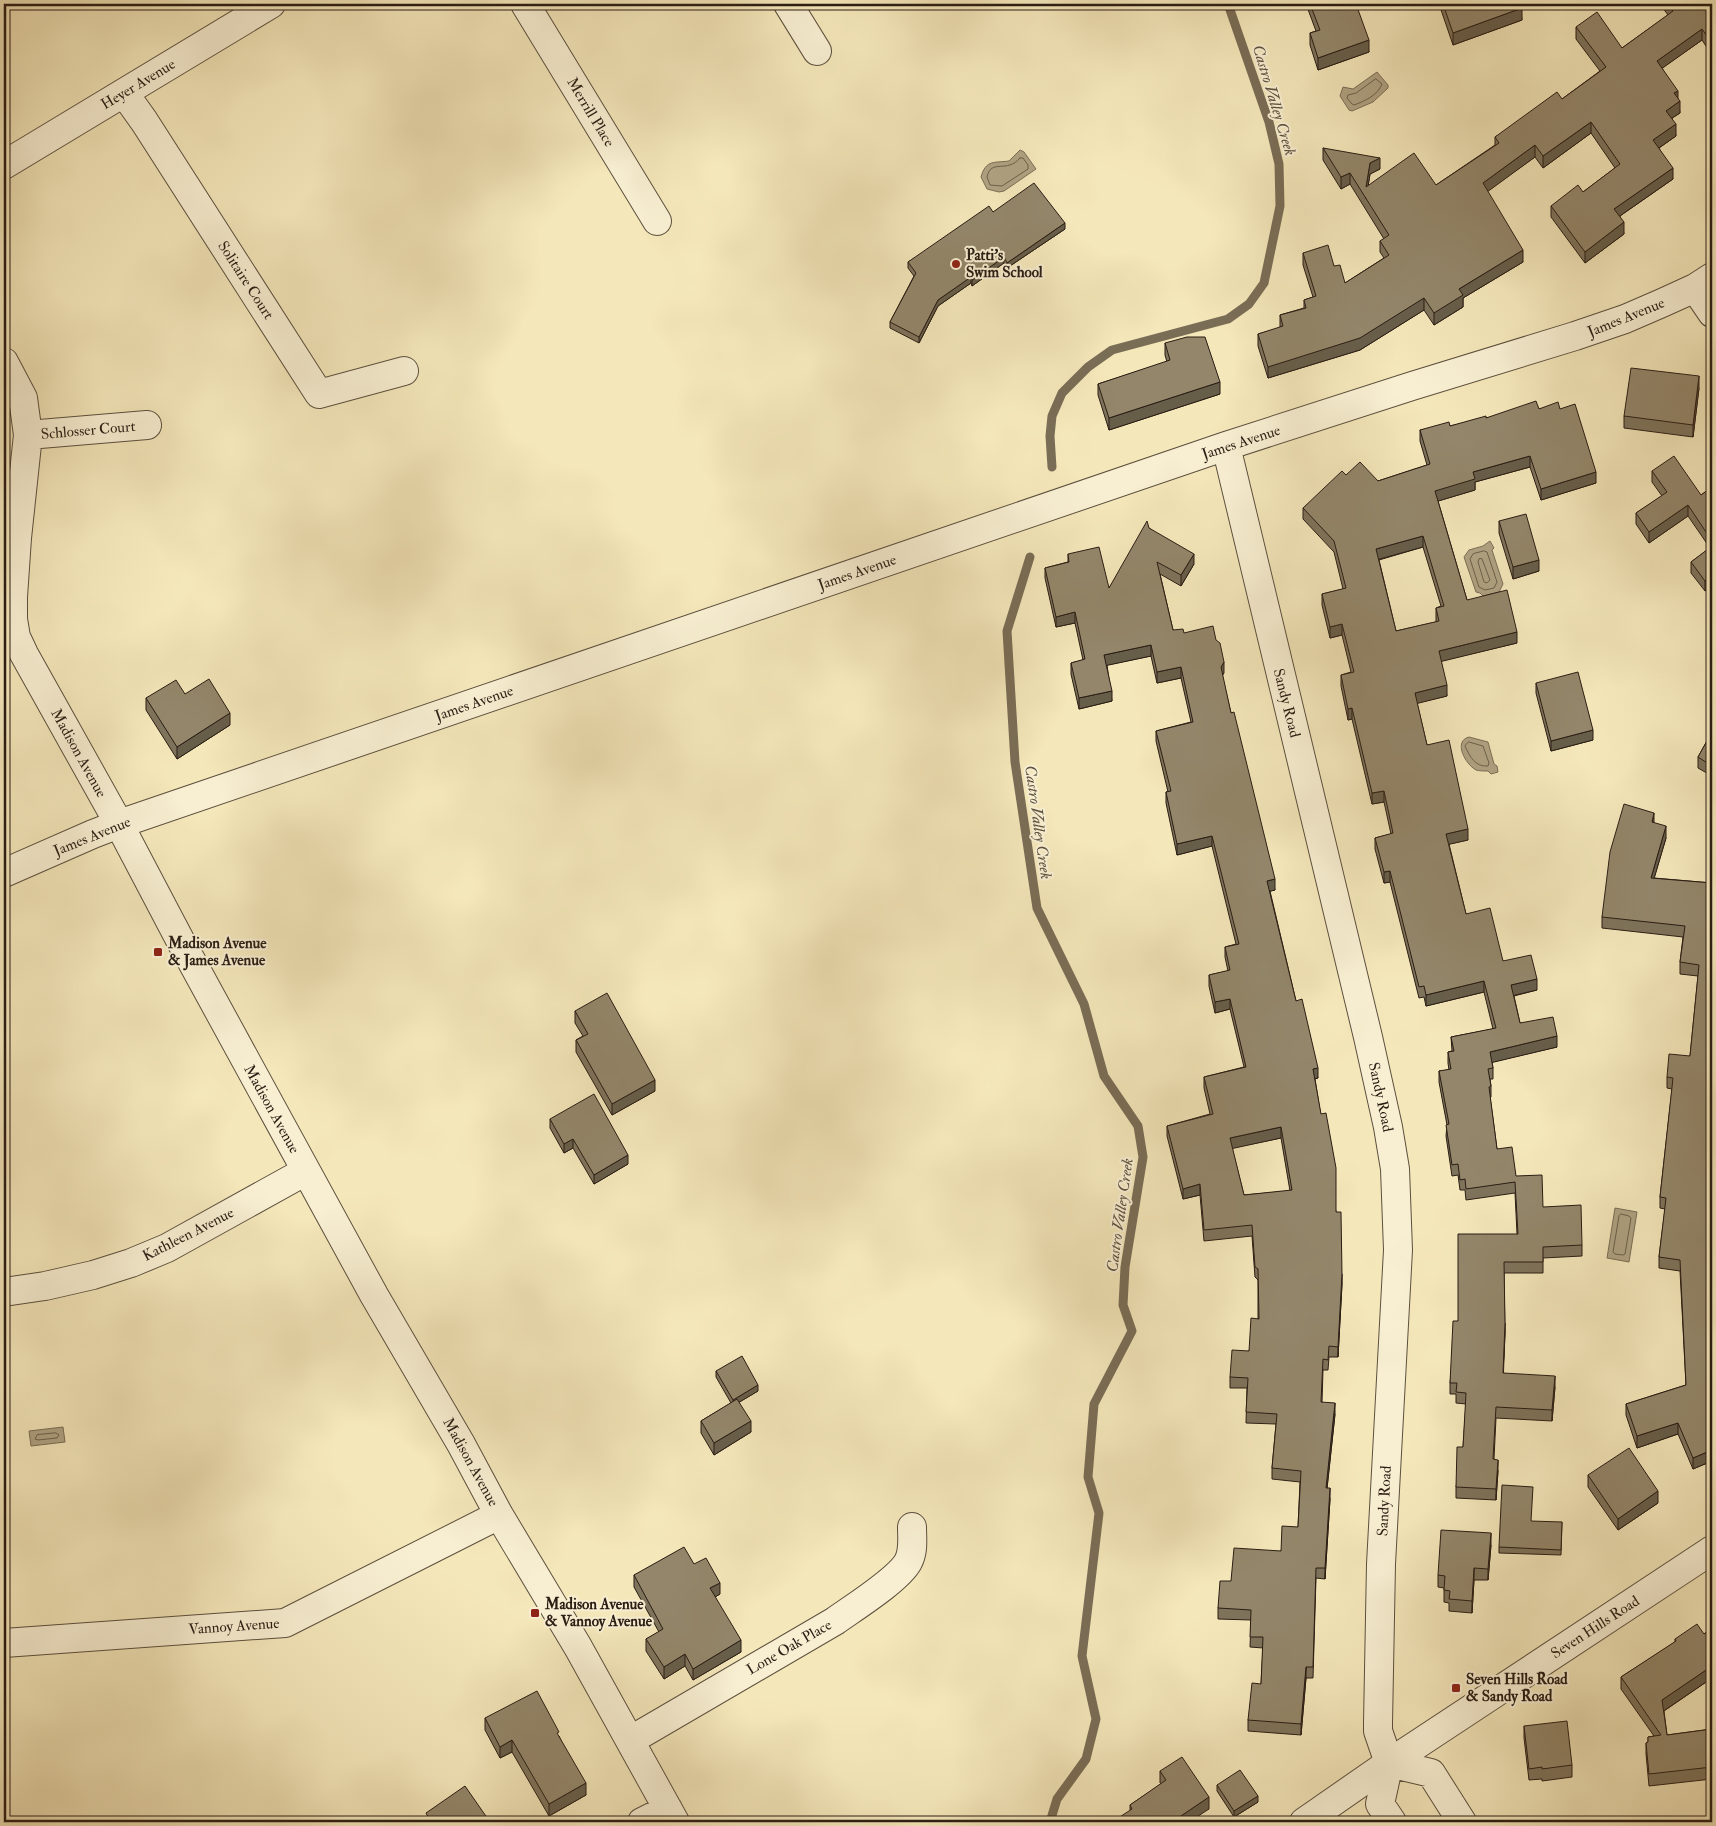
<svg xmlns="http://www.w3.org/2000/svg" width="1716" height="1826" font-family="'IM FELL Double Pica',serif">
<rect width="100%" height="100%" fill="#f4e7ba"/>
<filter id="stains"><feTurbulence type="fractalNoise" baseFrequency=".004" numOctaves="4"/><feColorMatrix values="0 0 0 0 .2 0 0 0 0 .09 0 0 0 0 .02 0 0 0 .5 -.17"/></filter>
<radialGradient id="worn" r=".72"><stop offset=".6" stop-color="#630" stop-opacity="0"/><stop offset="1" stop-color="#630" stop-opacity=".3"/></radialGradient>
<path fill="#afa282" stroke="#7a6d56" d="M1377 72 1388 85V88L1373 102 1352 111 1349 110 1340 96 1343 87 1353 89Z
M1020 150 1024 152 1036 169 1004 191 999 192 987 189 981 177C986 159 995 163 1009 161Z
M1490 541 1494 548 1492 550 1503 584 1499 592 1483 596 1480 593 1476 592 1464 557 1469 550 1483 546Z
M1469 737 1488 742 1494 764 1497 766 1498 772 1491 774 1488 771C1484 771 1479 771 1476 770 1465 764 1453 741 1469 737Z
M1615 1208 1637 1212 1629 1262 1607 1258Z
M63 1427 65 1442 31 1446 29 1431Z"/>
<g fill="none" stroke-linecap="round" stroke-linejoin="round">
<path stroke="#6c604b" stroke-width="1" d="M1376 79 1382 84C1378 95 1365 101 1354 105L1352 104 1347 98 1348 95 1356 93Z
M1020 158H1023L1028 165V169L1002 186 990 185 987 177C991 158 1007 174 1020 158Z
M1484 551 1487 552 1497 582 1494 588 1485 590 1479 587 1470 559 1473 554Z
M1482 559 1490 580 1487 583 1484 582 1478 562 1479 559Z
M1469 742 1483 746 1489 763 1488 766C1475 767 1470 757 1465 746Z
M1621 1214 1629 1216 1631 1218 1625 1254 1623 1255 1615 1254 1613 1252 1619 1216Z
M56 1433 59 1435 57 1438 38 1440 35 1439 37 1435Z"/>
<path stroke="#7a6d56" stroke-width="9" d="M1052 467 1050 436 1052 416 1062 393 1088 367 1112 350 1228 319 1249 304 1264 283 1280 206 1279 164 1269 122 1228 4
M1030 557 1007 631 1015 762 1037 908 1084 1004 1104 1076 1138 1126 1143 1157 1125 1267 1123 1305 1132 1331 1094 1404 1088 1477 1099 1513 1082 1656 1096 1719 1086 1759 1057 1799 1050 1822"/>
<defs>
<path id="minor" d="M525 4 657 221
M788 4 817 51
M124 93 144 121 319 394 404 371
M1695 288 1712 313
M4 362 23 398 28 435 17 538 13 597V619L16 637 24 654 119 824 180 940 374 1295 461 1444 499 1515 578 1647 675 1822
M28 435 147 425
M1226 446 1368 1037 1388 1127 1395 1169 1398 1250 1381 1564 1378 1723V1731L1389 1763 1380 1804 1392 1822
M4 873 93 834 119 824 1226 446 1412 386 1575 336 1625 319 1662 303 1695 288 1712 277
M4 1292 45 1286 93 1275 131 1263 167 1248 306 1171
M4 1643 285 1623 499 1515
M631 1740 835 1621C853 1608 898 1580 908 1562 914 1551 912 1539 912 1527
M1389 1763 1431 1773 1462 1822
M642 1822 668 1809"/>
<path id="tertiary" d="M4 165 271 4
M1304 1822 1389 1763 1712 1550"/>
</defs>
<use href="#minor" stroke="#5c503e" stroke-width="30"/>
<use href="#tertiary" stroke="#5c503e" stroke-width="30"/>
<use href="#minor" stroke="#f8efd2" stroke-width="28"/>
<use href="#tertiary" stroke="#f8efd2" stroke-width="28"/>
</g>
<path fill="#7e735b" stroke="#2a1d14" fill-rule="evenodd" d="M1306 4H1356L1369 52 1318 70 1310 45V33L1316 31Z
M1439 4H1520L1522 20 1453 45Z
M1660 4H1712V55L1702 40 1662 68 1678 99 1680 113 1672 118 1676 136 1659 148 1673 179 1620 216 1624 234 1585 263 1551 217V206L1583 192 1615 168 1591 133 1543 168 1535 157 1487 191 1523 262 1463 298V307L1434 325 1424 310 1360 350 1268 378 1258 346V334L1280 328V315L1304 308V300L1313 297 1303 265V253L1334 266 1345 283 1384 258 1380 252V241L1384 239 1350 184 1341 189 1323 160V148L1380 169 1370 174 1368 186 1436 185 1495 145V137L1562 99 1600 71 1576 39V27L1622 48 1668 15Z
M993 212 1065 229 1007 268 1004 263 972 286 971 283 938 306 919 343 890 328V322L914 276 908 268V262Z
M1165 343 1220 394 1109 430 1098 395V384L1167 362 1165 355Z
M1699 388 1693 437 1624 428V416Z
M1539 409H1560L1596 483 1541 500 1530 467 1475 482V490L1438 501 1467 600 1517 643 1441 661 1447 696 1417 703 1427 745 1468 840 1449 844 1466 914 1503 961 1537 990 1514 996 1520 1023 1557 1047 1492 1062 1493 1068V1079H1490L1491 1086V1097H1490L1497 1149 1516 1176 1543 1207 1582 1245V1256L1543 1258V1273H1504L1505 1334 1503 1373 1555 1387 1552 1421 1496 1418 1494 1459 1498 1471 1496 1500 1456 1498V1487L1463 1447 1466 1404 1456 1403V1394H1450V1383L1458 1321 1517 1234 1515 1193 1466 1200 1465 1190H1460L1458 1175 1452 1176 1446 1136 1447 1125 1439 1082V1071L1449 1070 1448 1063V1052L1452 1051 1451 1037 1493 1029 1484 992 1426 1006 1424 997 1419 998 1390 882 1384 883 1375 849V838L1391 834 1384 802 1372 804 1352 719 1348 720 1341 686V675L1351 672 1342 635 1330 638 1322 605V594L1343 589 1334 552 1303 519V508L1346 475 1378 481 1427 465 1420 441V430L1450 426 1486 418ZM1423 547 1441 606 1436 608V622L1396 631 1379 560Z
M1652 471 1701 495 1712 487V586L1705 591 1691 573V562L1710 548 1688 516 1649 543 1636 524V513L1662 496 1652 482Z
M1499 521 1539 571 1513 579 1499 533Z
M1149 528 1194 564 1181 586 1160 574 1173 630 1184 633 1224 673 1222 675 1231 713 1275 890 1270 891 1296 1001 1318 1078 1315 1079 1336 1212 1342 1284 1338 1357H1329L1328 1370H1323L1322 1402 1335 1414 1327 1488 1330 1499 1325 1579 1316 1578 1313 1678H1306L1301 1735 1248 1731V1720L1261 1684 1263 1648 1250 1647 1251 1620 1218 1619V1608L1231 1581 1281 1551 1298 1527 1300 1482 1272 1479V1468L1276 1424 1246 1423 1247 1388H1230V1377L1249 1351 1258 1319V1280L1255 1277 1252 1236 1204 1241 1200 1195 1183 1199 1167 1136V1126L1210 1114 1204 1088V1077L1244 1067 1230 1009 1215 1013 1209 986V975L1228 971 1225 957V947L1236 944 1212 846 1177 855 1166 803V792H1168L1156 741V731L1191 722 1181 678 1157 683 1151 656 1107 665 1112 701 1079 709 1071 674V663L1083 660 1075 623 1056 627 1045 578V568L1068 562V554L1109 588ZM1281 1138 1290 1191 1244 1195 1232 1148Z
M1536 683 1593 740 1551 751 1536 693Z
M185 694 230 725 177 759 146 710V698Z
M1712 732V776L1698 768V757Z
M1654 823 1666 838 1654 878 1712 883V1461L1693 1469 1678 1434 1637 1448 1626 1415V1404L1686 1385 1680 1271 1659 1268V1257L1665 1209 1660 1208V1197L1672 1089 1667 1088V1077L1690 1056 1698 976 1680 974V962L1683 937 1602 928V917Z
M575 1011 655 1091 612 1115 576 1052V1040L583 1036 575 1023Z
M550 1119 628 1164 594 1184 573 1148 564 1153 550 1128Z
M716 1371 758 1391 739 1402 751 1432 714 1455 701 1433V1421L731 1403 716 1377Z
M1588 1475 1658 1503 1618 1530 1588 1487Z
M1562 1522 1561 1555 1499 1553V1547Z
M1491 1545 1488 1580H1474L1472 1613 1449 1611V1603L1444 1602V1588L1438 1587V1575Z
M694 1564 720 1594 715 1597 741 1652 693 1680 685 1666 664 1679 646 1651V1639L659 1632 634 1587V1575Z
M1712 1628V1678L1664 1711 1667 1735 1712 1729V1779L1649 1786 1646 1754V1743L1648 1742V1737L1654 1736 1621 1689V1677L1675 1642V1639L1704 1634Z
M485 1718 559 1736 586 1795 549 1816 512 1752 500 1758 485 1730Z
M1524 1726 1572 1765V1777L1542 1781V1779L1529 1780 1524 1738Z
M1160 1771 1209 1809 1130 1810V1805L1161 1784 1160 1783Z
M1217 1785 1258 1802 1234 1817 1217 1791Z"/>
<path fill="#675e4a" stroke="#2a1d14" d="M1522 8V20L1453 45V33Z
M1702 29V40L1657 72V61Z
M1369 40V52L1318 70V58Z
M1678 91V102L1674 93Z
M1680 101V113L1666 122V111Z
M1591 122V133L1543 168V156Z
M1676 124V136L1653 152V140Z
M1535 145V157L1483 195V183Z
M1380 158V169L1370 174 1366 199V187L1370 163Z
M1673 168V179L1614 220V209Z
M1350 173V184L1341 189V177Z
M1624 222V234L1585 263V252Z
M1065 223V229L1007 268V263Z
M1523 250V262L1463 298V307L1434 325V313L1459 289Z
M1004 257V263L972 286V280Z
M971 277V283L938 306 919 343V337L938 300Z
M1424 298V310L1360 350 1268 378V367Z
M1699 376V388L1693 437V425Z
M1220 382V394L1109 430V418Z
M1530 456V467L1475 482V490L1435 502V491L1473 472Z
M1596 472V483L1541 500V489Z
M1688 505V516L1649 543V532Z
M1423 536V547L1376 560V549Z
M1194 554V564L1181 586V575Z
M1539 560V571L1513 579V567Z
M1712 575V586L1705 591V581Z
M1075 612V623L1056 627V617Z
M1342 624V635L1330 638V627Z
M1517 632V643L1439 662V651Z
M1151 645V656L1104 666V655Z
M1224 662V673L1221 678V667Z
M1181 667V678L1157 683V672Z
M1447 685V696L1415 704V693Z
M1112 691V701L1079 709V698Z
M1352 708V719L1348 720V709Z
M230 713V725L177 759V747Z
M1593 730V740L1551 751V741Z
M1384 791V802L1372 804V793Z
M1654 813V824L1652 822Z
M1666 826V838L1651 889V878Z
M1468 829V840L1446 845V834Z
M1212 836V846L1177 855V844Z
M1390 871V882L1384 883V872Z
M1275 879V890L1267 892V881Z
M1537 979V990L1511 996V985Z
M1484 981V992L1426 1006V995Z
M1230 999V1009L1215 1013V1002Z
M1557 1036V1047L1490 1063V1052Z
M1318 1068V1078L1313 1079V1069Z
M655 1080V1091L612 1115V1104Z
M1281 1127V1138L1230 1149V1138Z
M573 1139V1148L564 1153V1144Z
M628 1155V1164L594 1184V1175Z
M1200 1184V1195L1183 1199V1189Z
M1342 1274V1284L1338 1357V1347Z
M1505 1323V1334L1503 1384V1373Z
M1555 1376V1387L1552 1421V1410Z
M758 1385V1391L733 1406V1400Z
M1335 1403V1414L1326 1498V1488Z
M751 1421V1432L714 1455V1443Z
M1678 1423V1434L1637 1448V1436Z
M1712 1450V1461L1693 1469V1458Z
M1498 1460V1471L1496 1500V1489Z
M1330 1488V1499L1325 1579V1568Z
M1658 1491V1503L1618 1530V1519Z
M1491 1533V1545L1488 1580V1569Z
M1474 1568V1580L1472 1613V1601Z
M720 1583V1594L710 1600V1588Z
M741 1640V1652L693 1680V1669Z
M685 1654V1666L664 1679V1667Z
M1712 1666V1678L1662 1712V1700Z
M1306 1667V1678L1301 1735V1724Z
M512 1740V1752L500 1758V1747Z
M586 1783V1795L549 1816V1804Z
M1258 1796V1802L1234 1817V1811Z
M1209 1797V1809L1189 1822H1172Z"/>
<path fill="#93866a" stroke="#2a1d14" fill-rule="evenodd" d="M1310 4H1356L1369 40 1318 58 1310 33 1320 30Z
M1443 4H1520L1522 8 1453 33Z
M1668 4H1712V43L1702 29 1657 61 1678 91 1674 93 1680 101 1666 111 1676 124 1653 140 1673 168 1614 209 1624 222 1585 252 1551 206 1578 185 1583 192 1620 164 1591 122 1543 156 1535 145 1483 183 1523 250 1459 289 1463 295 1434 313 1424 298 1360 338 1268 367 1258 334 1283 326 1280 315 1306 308 1304 300 1316 296 1303 253 1328 245 1334 266 1340 265 1345 283 1389 255 1380 241 1389 235 1350 173 1341 177 1323 148 1380 158 1370 163 1366 187 1414 153 1436 185 1499 143 1495 137 1557 92 1562 99 1606 67 1576 27 1597 12 1622 48 1673 11Z
M1034 183 1065 223 1007 263 1004 257 972 280 971 277 938 300 919 337 890 322 916 273 908 262 989 206 993 212Z
M1187 337H1205L1220 382 1109 418 1098 384 1170 360 1165 343Z
M1631 368 1699 376 1693 425 1624 416Z
M1536 401 1539 409 1558 402 1560 409 1575 404 1596 472 1541 489 1530 456 1473 472 1475 479 1435 491 1467 600 1507 590 1517 632 1439 651 1447 685 1415 693 1427 745 1449 740 1468 829 1446 834 1466 914 1490 908 1503 961 1531 955 1537 979 1511 985 1520 1023 1553 1017 1557 1036 1490 1052 1493 1068 1488 1069 1491 1086 1489 1087 1497 1149 1512 1147 1516 1176 1542 1175 1543 1207 1581 1205 1582 1245 1543 1247V1262H1504L1505 1323 1503 1373 1555 1376 1552 1410 1496 1407 1493 1459 1498 1460 1496 1489 1456 1487 1457 1447H1463L1466 1393 1456 1392 1457 1383H1450L1453 1321H1458V1234H1518L1515 1182 1466 1189 1465 1179 1460 1180 1458 1164 1452 1165 1446 1125 1449 1124 1439 1071 1451 1069 1448 1052 1454 1051 1451 1037 1496 1028 1484 981 1426 995 1424 986 1419 987 1390 871 1384 872 1375 838 1393 833 1384 791 1372 793 1352 708 1348 709 1341 675 1354 672 1342 624 1330 627 1322 594 1346 588 1334 541 1303 508 1342 471 1346 475 1360 462 1378 481 1430 464 1420 430 1449 422 1450 426 1486 416V418ZM1423 536 1444 606 1436 608 1439 621 1396 631 1376 549Z
M1674 456 1701 495 1712 487V541L1688 505 1649 532 1636 513 1667 492 1652 471Z
M1526 514 1539 560 1513 567 1499 521Z
M1147 521 1149 528 1194 554 1181 575 1157 562 1173 630 1183 629 1184 633 1213 626 1216 640 1220 643 1224 662 1221 667 1231 713 1234 712 1275 879 1267 881 1296 1001 1302 999 1318 1068 1313 1069 1321 1114 1326 1113 1336 1168V1212H1341L1342 1274 1338 1347 1329 1346 1328 1360 1323 1359 1321 1402 1335 1403 1326 1488H1330L1325 1568H1316L1313 1667H1306L1301 1724 1248 1720 1252 1683 1261 1684 1263 1637H1250L1251 1610 1218 1608 1220 1581H1231L1234 1548 1281 1551 1282 1526 1298 1527 1301 1471 1272 1468 1277 1414 1246 1412 1248 1378 1230 1377 1232 1350 1249 1351 1251 1318 1259 1319 1258 1269 1255 1267 1252 1225 1204 1230 1200 1184 1183 1189 1167 1126 1213 1114 1204 1077 1246 1067 1230 999 1215 1002 1209 975 1230 970 1225 947 1239 944 1212 836 1177 844 1166 792 1171 791 1156 731 1193 722 1181 667 1157 672 1151 645 1104 655 1112 691 1079 698 1071 663 1085 659 1075 612 1056 617 1045 568 1069 562 1068 554 1099 547 1109 588ZM1281 1127 1292 1190 1244 1195 1230 1138Z
M1712 546V575L1705 581 1691 562Z
M1578 672 1593 730 1551 741 1536 683Z
M209 679 230 713 177 747 146 698 176 680 185 694Z
M1712 732V766L1698 757Z
M1624 804 1654 813 1652 822 1666 826 1651 878 1712 883V1450L1693 1458 1678 1423 1637 1436 1626 1404 1686 1385 1680 1260 1659 1257 1666 1198 1660 1197 1673 1078 1667 1077 1669 1054 1690 1056 1699 965 1680 962 1685 926 1602 917 1610 852Z
M607 993 655 1080 612 1104 576 1040 588 1034 575 1011Z
M594 1094 628 1155 594 1175 573 1139 564 1144 550 1119Z
M742 1356 758 1385 733 1400 716 1371Z
M737 1399 751 1421 714 1443 701 1421Z
M1629 1448 1658 1491 1618 1519 1588 1475Z
M1502 1485 1533 1487 1531 1521 1562 1522 1561 1550 1499 1547Z
M1441 1530 1491 1533 1488 1569 1474 1568 1472 1601 1449 1599 1450 1591 1444 1590 1445 1576 1438 1575Z
M684 1547 694 1564 706 1558 720 1583 710 1588 741 1640 693 1669 685 1654 664 1667 646 1639 663 1629 634 1575Z
M1697 1624 1704 1634 1712 1628V1666L1662 1700 1667 1735 1712 1729V1767L1649 1774 1646 1743 1648 1742V1737L1661 1735 1621 1677 1676 1641 1675 1639Z
M537 1691 559 1732 557 1733 586 1783 549 1804 512 1740 500 1747 485 1718Z
M1567 1721 1572 1765 1542 1769V1767L1529 1769 1524 1726Z
M1182 1757 1209 1797 1172 1822H1112L1132 1809 1130 1805 1166 1780 1160 1771Z
M1240 1770 1258 1796 1234 1811 1217 1785Z
M465 1786 490 1822H418L428 1817 426 1813Z"/>
<g fill="#8f2418" stroke="#f8efd2" stroke-width="2">
<circle cx="956" cy="264" r="5"/>
<rect x="153" y="947" width="10" height="10" rx="2.5"/>
<rect x="530" y="1608" width="10" height="10" rx="2.5"/>
<rect x="1451" y="1683" width="10" height="10" rx="2.5"/>
</g>
<g text-anchor="middle" stroke-width="4" stroke-linejoin="round" paint-order="stroke">
<g font-size="15" fill="#2a1d14" stroke="#f8efd2">
<text transform="translate(138 84) rotate(-31)" y="5">Heyer Avenue</text>
<text transform="translate(591 112) rotate(59)" y="5">Merrill Place</text>
<text transform="translate(246 280) rotate(57)" y="5">Solitaire Court</text>
<text transform="translate(1626 317) rotate(-22)" y="5">James Avenue</text>
<text transform="translate(88 430) rotate(-5)" y="5">Schlosser Court</text>
<text transform="translate(1241 442) rotate(-18)" y="5">James Avenue</text>
<text transform="translate(857 572) rotate(-19)" y="5">James Avenue</text>
<text transform="translate(474 703) rotate(-19)" y="5">James Avenue</text>
<text transform="translate(1287 703) rotate(76)" y="5">Sandy Road</text>
<text transform="translate(79 753) rotate(61)" y="5">Madison Avenue</text>
<text transform="translate(92 836) rotate(-22)" y="5">James Avenue</text>
<text transform="translate(1381 1097) rotate(78)" y="5">Sandy Road</text>
<text transform="translate(272 1109) rotate(61)" y="5">Madison Avenue</text>
<text transform="translate(188 1234) rotate(-27)" y="5">Kathleen Avenue</text>
<text transform="translate(471 1462) rotate(61)" y="5">Madison Avenue</text>
<text transform="translate(1384 1501) rotate(-87)" y="5">Sandy Road</text>
<text transform="translate(234 1626) rotate(-4)" y="5">Vannoy Avenue</text>
<text transform="translate(1595 1627) rotate(-33)" y="5">Seven Hills Road</text>
<text transform="translate(789 1647) rotate(-30)" y="5">Lone Oak Place</text>
</g>
<g font-size="15" font-weight="bold" fill="#2a1d14" stroke="#f8efd2" text-anchor="start">
<text x="966" y="260">Patti's<tspan x="966" dy="17">Swim School</tspan></text>
<text x="168" y="948">Madison Avenue<tspan x="168" dy="17">&amp; James Avenue</tspan></text>
<text x="545" y="1609">Madison Avenue<tspan x="545" dy="17">&amp; Vannoy Avenue</tspan></text>
<text x="1466" y="1684">Seven Hills Road<tspan x="1466" dy="17">&amp; Sandy Road</tspan></text>
</g>
<g font-size="16" font-style="italic" fill="#5f5240" stroke="#f8efd2">
<text transform="translate(1275 100) rotate(73)" y="6">Castro Valley Creek</text>
<text transform="translate(1039 822) rotate(82)" y="6">Castro Valley Creek</text>
<text transform="translate(1119 1215) rotate(-82)" y="6">Castro Valley Creek</text>
</g>
</g>
<rect width="1716" height="1826" fill="none" stroke="#f4e7ba" stroke-width="20"/>
<rect x="5" y="5" width="1706" height="1816" fill="none" stroke="#2a1d14" stroke-width="2.5"/>
<rect x="10" y="10" width="1696" height="1806" fill="none" stroke="#2a1d14"/>
<rect width="100%" height="100%" filter="url(#stains)"/>
<rect width="100%" height="100%" fill="url(#worn)"/>
</svg>
